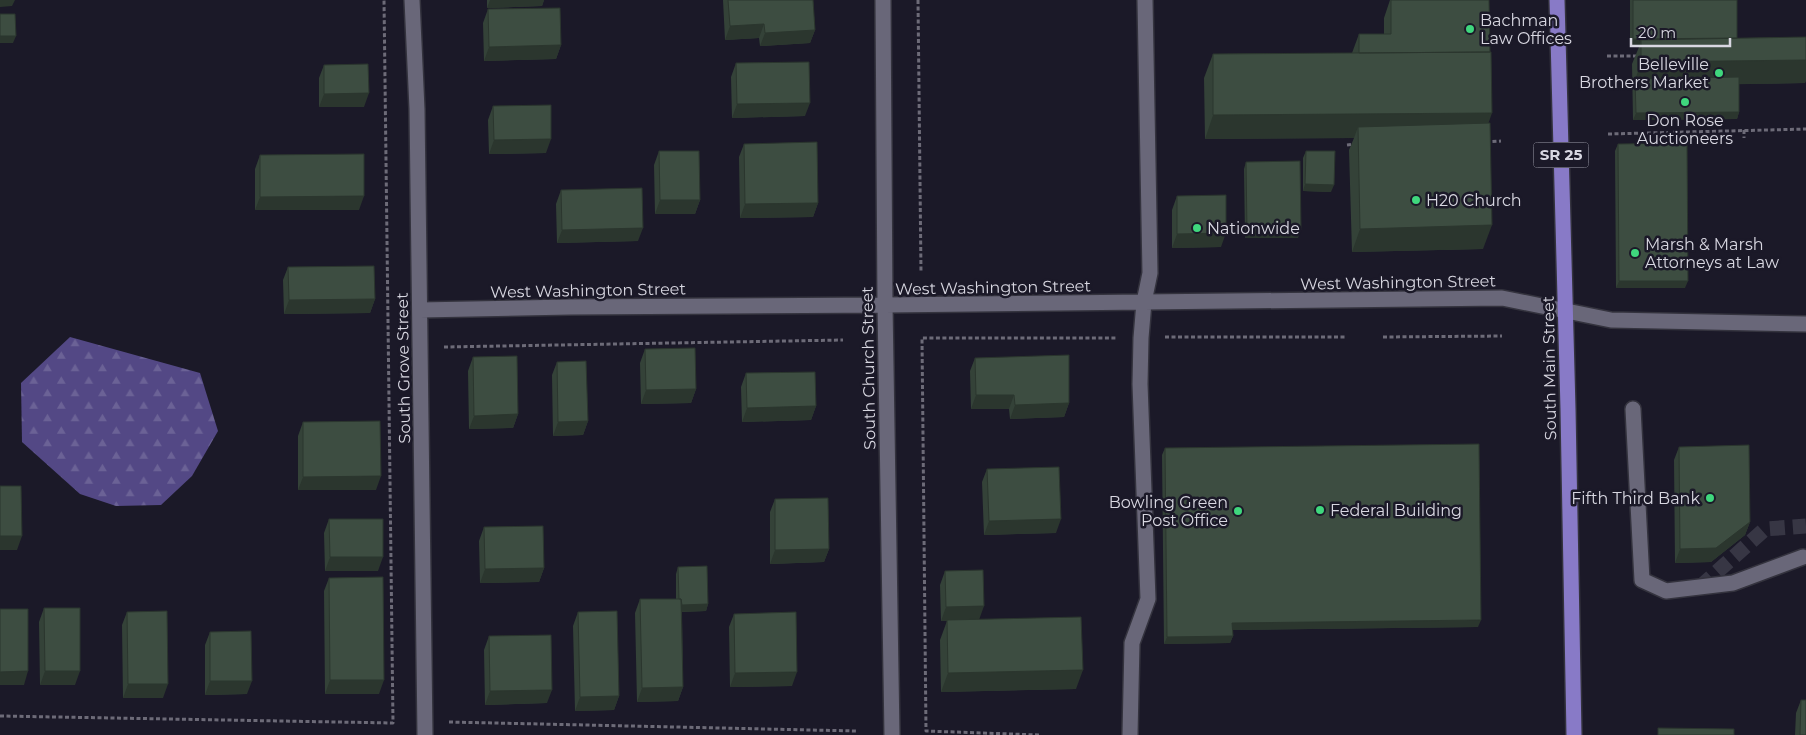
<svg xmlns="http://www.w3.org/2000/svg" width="1806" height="735" font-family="Montserrat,sans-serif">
<defs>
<pattern id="forest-firs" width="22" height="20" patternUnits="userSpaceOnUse" patternTransform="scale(1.25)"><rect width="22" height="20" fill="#534885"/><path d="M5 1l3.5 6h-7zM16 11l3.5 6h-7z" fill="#6b6296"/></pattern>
</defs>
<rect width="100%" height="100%" fill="#1b1928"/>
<path fill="url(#forest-firs)" d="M70 337 200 373 218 431 192 476 161 505 116 506 80 494 22 442 21 383Z"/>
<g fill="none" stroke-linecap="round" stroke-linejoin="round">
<path stroke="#373644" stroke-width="15" stroke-dasharray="15 8" stroke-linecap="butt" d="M1700 587 1765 529 1806 526"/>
<defs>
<path id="minor" d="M412 0 417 109 425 735
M883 0 885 305 892 735
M420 310 570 307 885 305 1502 298 1611 320 1806 324
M1633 409 1642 580 1666 591 1733 583 1803 557
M1130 735 1132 643 1148 599 1140 384 1141 338 1144 302 1150 273 1145 0"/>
<path id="major" d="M1557 0 1568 409 1574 735"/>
</defs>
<use href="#minor" stroke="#34333e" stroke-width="18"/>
<use href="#major" stroke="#34333e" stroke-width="18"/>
<path stroke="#6d6b78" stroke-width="3" stroke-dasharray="4 2.5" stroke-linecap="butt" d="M918 0 921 272
M1607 56H1639
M1744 130V138
M1608 134 1806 129
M1486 142 1501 141
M1347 145 1355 144
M1165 337H1347
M1383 337 1502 336
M444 347 843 340
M0 716 393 723 384 0
M449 722 856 731
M1039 735 926 731 922 338H1117"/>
<use href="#minor" stroke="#696779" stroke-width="15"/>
<use href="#major" stroke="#887ac7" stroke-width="15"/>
</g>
<path fill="#344238" d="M487 0H544L542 6 487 8Z
M723 0H813L815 30 810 43 760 46 759 38 725 40Z
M1390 0H1489L1488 123 1483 249 1352 252 1349 150 1354 138 1205 139 1204 78 1213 54 1352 53 1359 34H1384V18Z
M1630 0H1737V38L1806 37V80L1805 83 1739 84V112L1737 119 1633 120 1632 64 1639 47H1630Z
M488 9 561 45 556 59 484 61 483 23Z
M736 63 805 116 732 118 731 77Z
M324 65 364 107H319V78Z
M493 106 546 153 489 154 488 120Z
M744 144 818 203 813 217 740 218 739 157Z
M1618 144 1685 288H1616L1615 151Z
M659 151 700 200 695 214H655L654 165Z
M1306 151 1331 192 1303 191V158Z
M260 155 359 210H255V169Z
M1246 162 1298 238H1245L1244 169Z
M561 190 638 241 557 243 556 204Z
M1177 196 1221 247 1172 248V210Z
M288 267 375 299 370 313 284 314 283 280Z
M645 349 696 389 691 403 641 404 640 363Z
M473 357 518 414 513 428 469 429 468 371Z
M975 358 1069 403 1064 417 1010 419 1009 409H971L970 371Z
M557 362 588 421 583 435 553 436 552 375Z
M746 373 816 406 811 420 742 422 741 387Z
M303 422 376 490H298V436Z
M1679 447 1750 522 1745 535 1711 562 1675 563 1674 460Z
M1165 448 1478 627 1233 630V636L1230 643 1164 644 1162 455Z
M987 469 1056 533 984 535 982 482Z
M775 499 829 549 824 562 770 564V512Z
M329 519 378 571H325L324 533Z
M484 527 544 568 539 582 480 583 479 541Z
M678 567 708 604 706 611 682 612 683 687 678 701 637 702 635 613 640 599H676V574Z
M945 571 979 620 1076 689 941 692 940 640 947 621H941L940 585Z
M329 578 379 694H325L324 591Z
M44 608 75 685H40L39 622Z
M127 612 163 698H123L122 625Z
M578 612 619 696 614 710 575 711 573 626Z
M734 614 792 686 730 687 729 627Z
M210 632 247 694 205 695V645Z
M489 636 547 703 485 705 484 650Z
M1801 700 1806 735H1795L1796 713Z"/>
<path fill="#2b362e" d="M0 0H15L12 6 0 7Z
M490 0H544L542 6 487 8Z
M764 24 759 38 725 40 730 26Z
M815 30 810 43 760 46 765 33Z
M0 36H16L13 43H0Z
M1737 38 1641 40 1639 47H1630L1633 39Z
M561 45 556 59 484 61 489 47Z
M1806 60V80L1805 83 1636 86 1635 79 1633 86 1641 62Z
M369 93 364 107H319L324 94Z
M810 103 805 116 732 118 737 104Z
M1739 112 1737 119 1633 120 1636 113Z
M1492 113 1484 136 1358 127 1354 138 1205 139 1213 115Z
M551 139 546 153 489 154 494 140Z
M1305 184 1334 185 1331 192 1303 191Z
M364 196 359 210H255L260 197Z
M660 200H700L695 214H655Z
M818 203 813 217 740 218 745 204Z
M1492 225 1483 249 1352 252 1360 229Z
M643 228 638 241 557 243 562 230Z
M1301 230 1298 238H1245L1247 231Z
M1226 233 1221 247 1172 248 1177 234Z
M1619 281H1688L1685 288H1616Z
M375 299 370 313 284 314 289 300Z
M696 389 691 403 641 404 646 390Z
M976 395H1014L1009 409H971Z
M1069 403 1064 417 1010 419 1015 405Z
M816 406 811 420 742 422 747 408Z
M518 414 513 428 469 429 474 416Z
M588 421 583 435 553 436 558 422Z
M381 476 376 490H298L303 477Z
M1061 519 1056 533 984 535 989 521Z
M1750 522 1745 535 1711 562 1675 563 1680 549Z
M0 536H22L17 550H0Z
M829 549 824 562 770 564 775 550Z
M330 557H383L378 571H325Z
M544 568 539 582 480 583 485 569Z
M708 604 706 611 676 612 679 605Z
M984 606 979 620 941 621 946 607Z
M1481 620 1478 627 1230 630 1232 623Z
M1233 636 1230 643 1164 644 1167 637Z
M1083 670 1076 689 941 692 948 673Z
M28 671 24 685H0V672Z
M45 671H80L75 685H40Z
M797 672 792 686 730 687 735 673Z
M330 680H384L379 694H325Z
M210 681H252L247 694 205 695Z
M128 684H168L163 698H123Z
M683 687 678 701 637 702 642 688Z
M552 690 547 703 485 705 490 691Z
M619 696 614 710 575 711 580 697Z"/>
<path fill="#3d4d41" stroke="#2b362e" d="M728 0H813L815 30 765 33 764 24 730 26Z
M1391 0H1489L1490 52 1359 53V34H1391Z
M1633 0H1737V38L1633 39Z
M560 8 561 45 489 47 488 9Z
M0 14H15L16 36H0Z
M1806 37V60L1641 62V40Z
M1491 52 1492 113 1213 115V54Z
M809 62 810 103 737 104 736 63Z
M368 64 369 93 324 94V65Z
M1739 77V112L1636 113 1635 79Z
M551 105V139L494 140 493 106Z
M1490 123 1492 225 1360 229 1358 127Z
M817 142 818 203 745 204 744 144Z
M1687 143 1688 281H1619L1618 144Z
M659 151H699L700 200H660Z
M1306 151H1335L1334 185 1305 184Z
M364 154V196L260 197V155Z
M1300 161 1301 230 1247 231 1246 162Z
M642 188 643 228 562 230 561 190Z
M1226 195V233L1177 234V196Z
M374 266 375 299 289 300 288 267Z
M695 348 696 389 646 390 645 349Z
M1069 355V403L1015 405 1014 395H976L975 358Z
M517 356 518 414 474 416 473 357Z
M586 361 588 421 558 422 557 362Z
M815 372 816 406 747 408 746 373Z
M380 421 381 476 303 477V422Z
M1479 444 1481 620 1232 623 1233 636 1167 637 1165 448Z
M1749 445 1750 522 1716 548 1680 549 1679 447Z
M1059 467 1061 519 989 521 987 469Z
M0 486H21L22 536H0Z
M828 498 829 549 775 550V499Z
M329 519H383V557H330Z
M543 526 544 568 485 569 484 527Z
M707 566 708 604 682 605 681 599H679L678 567Z
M983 570 984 606 946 607 945 571Z
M383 577 384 680H330L329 578Z
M640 599H681L683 687 642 688Z
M44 608H80V671H45Z
M0 609H28V671L0 672Z
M167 611 168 684H128L127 612Z
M617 611 619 696 580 697 578 612Z
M796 612 797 672 735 673 734 614Z
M1081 617 1083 670 948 673 947 620Z
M251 631 252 681H210V632Z
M551 635 552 690 490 691 489 636Z
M1801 700H1806V735H1800Z
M1658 728 1734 729V735H1658Z"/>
<g fill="#3fd77d" stroke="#1b1928" stroke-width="2">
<circle cx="1470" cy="29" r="5"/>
<circle cx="1719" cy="73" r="5"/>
<circle cx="1685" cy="102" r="5"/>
<circle cx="1416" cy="200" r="5"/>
<circle cx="1197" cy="228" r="5"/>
<circle cx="1635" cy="253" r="5"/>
<circle cx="1710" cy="498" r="5"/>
<circle cx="1320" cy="510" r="5"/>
<circle cx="1238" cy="511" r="5"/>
</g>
<g text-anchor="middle" stroke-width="5" stroke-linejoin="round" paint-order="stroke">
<rect fill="#1b1928" stroke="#9f9eaa" stroke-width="1" x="1533.5" y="142.5" width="55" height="25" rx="4"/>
<g font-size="15" font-weight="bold" fill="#d8d7e1">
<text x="1561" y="160">SR 25</text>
</g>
<g font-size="16" fill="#d8d7e1" stroke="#1b1928" text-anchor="start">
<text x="1480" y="26">Bachman<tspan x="1480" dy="18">Law Offices</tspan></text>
<text x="1709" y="70" text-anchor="end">Belleville<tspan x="1709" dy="18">Brothers Market</tspan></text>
<text x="1685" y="126" text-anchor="middle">Don Rose<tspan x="1685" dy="18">Auctioneers</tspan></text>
<text x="1426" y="206">H20 Church</text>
<text x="1207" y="234">Nationwide</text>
<text x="1645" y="250">Marsh &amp; Marsh<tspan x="1645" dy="18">Attorneys at Law</tspan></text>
<text x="1700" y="504" text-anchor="end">Fifth Third Bank</text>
<text x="1228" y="508" text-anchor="end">Bowling Green<tspan x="1228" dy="18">Post Office</tspan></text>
<text x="1330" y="516">Federal Building</text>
</g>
<g font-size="16" fill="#d8d7e1" stroke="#1b1928">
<text transform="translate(1398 282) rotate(-1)" y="6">West Washington Street</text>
<text transform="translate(993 287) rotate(-1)" y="6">West Washington Street</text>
<text transform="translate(588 290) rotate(-1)" y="6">West Washington Street</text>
<text transform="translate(403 368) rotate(-91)" y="6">South Grove Street</text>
<text transform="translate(868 368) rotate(-91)" y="6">South Church Street</text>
<text transform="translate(1549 368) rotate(-91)" y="6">South Main Street</text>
</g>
</g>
<path d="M1631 38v8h99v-8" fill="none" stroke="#d8d7e1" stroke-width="2.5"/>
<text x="1638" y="38" font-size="15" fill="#d8d7e1" stroke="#1b1928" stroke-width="4" paint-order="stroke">20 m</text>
</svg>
